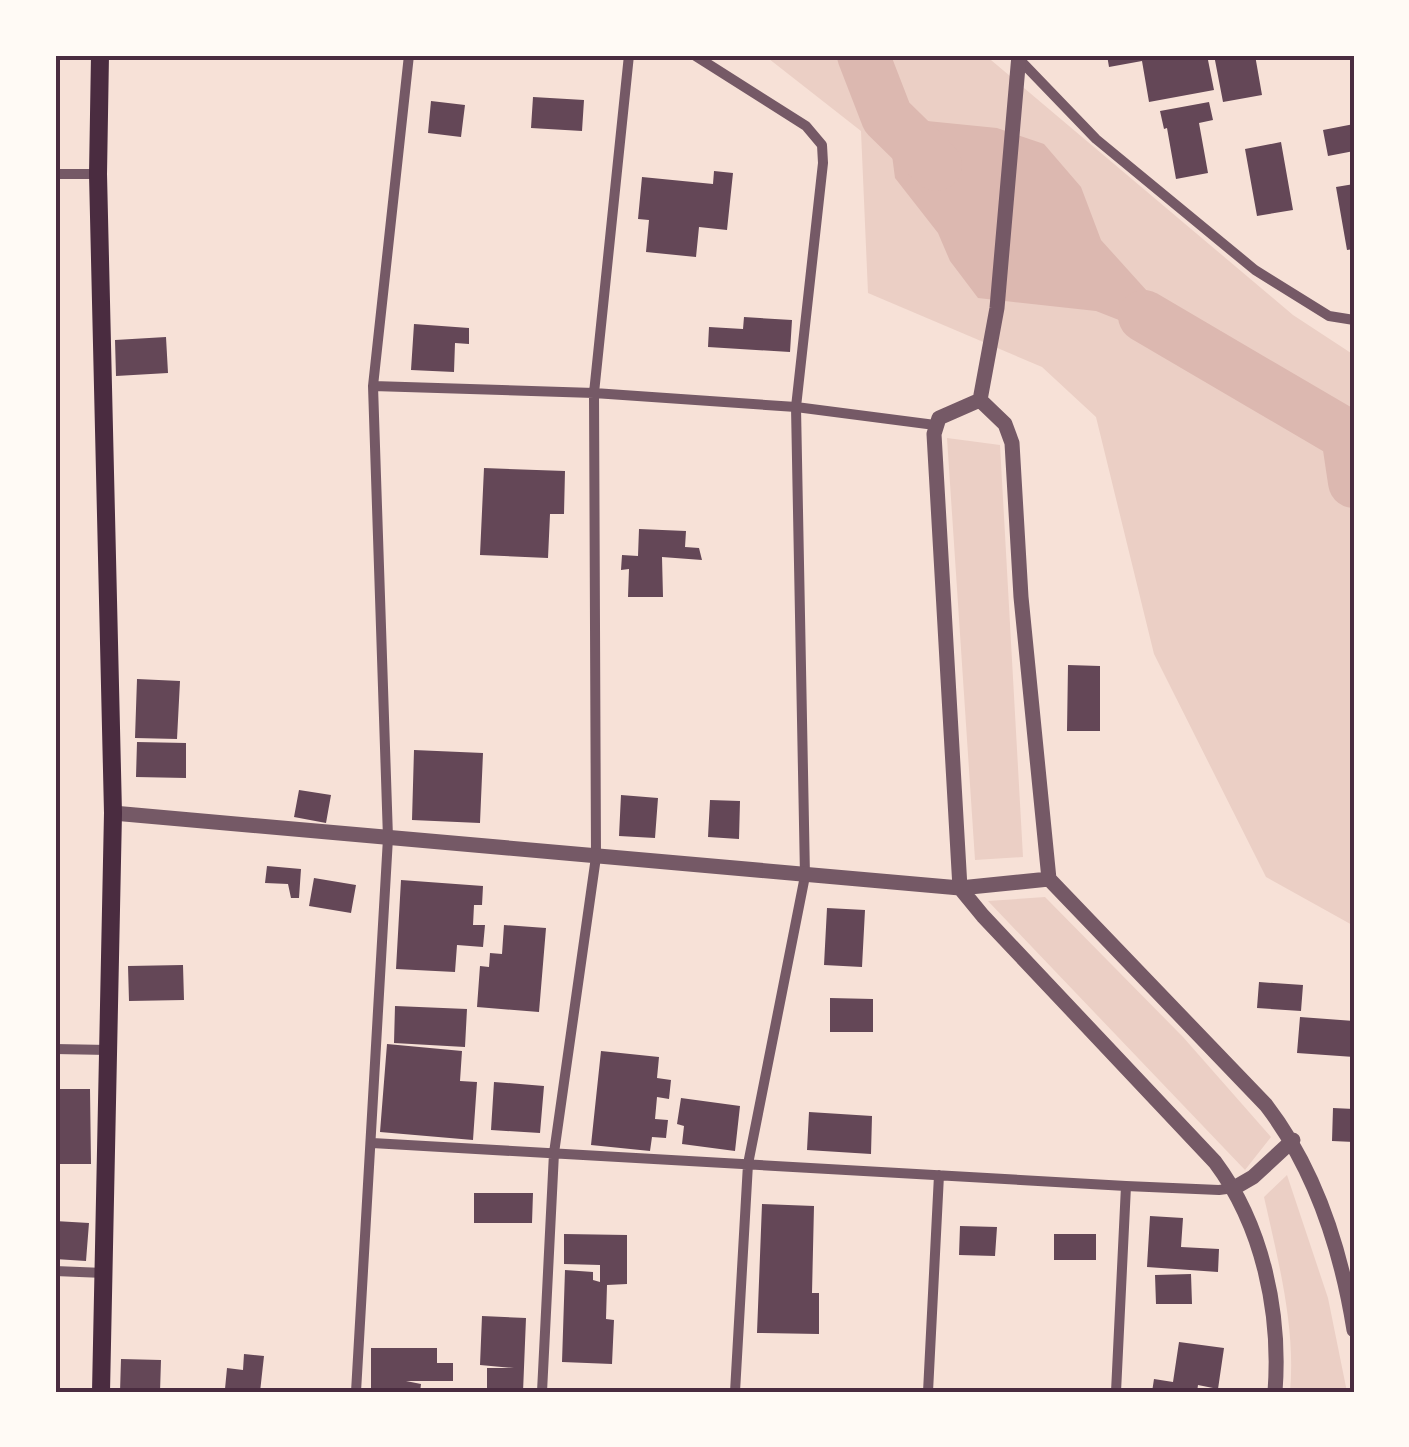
<svg xmlns="http://www.w3.org/2000/svg" width="1409" height="1447" font-family="Quicksand,sans-serif">
<rect width="100%" height="100%" fill="#f7e1d7"/>
<path fill="#ebcfc5" d="M764 55H985L1293 315 1354 355V926L1266 877 1154 654 1096 417 1042 367 868 293 861 131Z
M947 438 1000 445 1023 857 975 860Z
M1045 897 1183 1037 1271 1137 1245 1170 988 901Z
M1287 1175 1328 1298 1347 1392H1290C1296 1327 1278 1260 1264 1197Z"/>
<path fill="#dcb8b0" d="M887 117 997 128 1044 144 1081 187 1101 240 1203 353 1096 311 978 298 950 261 938 233 895 178Z"/>
<g fill="none" stroke-linecap="round" stroke-linejoin="round">
<path stroke="#dcb8b0" stroke-width="52" d="M863 55 887 117 936 165
M1144 316 1347 435 1354 482"/>
</g>
<path fill="#644757" d="M1107 55H1207L1214 90 1149 102 1142 61 1109 67Z
M1214 55H1255L1262 95 1223 102Z
M533 97 584 100 582 131 531 128Z
M431 101 465 105 461 137 428 133Z
M1209 102 1213 120 1199 123 1208 173 1176 179 1167 128 1164 129 1160 111Z
M1354 124V151L1328 156 1323 130Z
M1281 142 1293 210 1257 216 1245 149Z
M714 171 733 173 727 230 699 227 696 257 646 252 649 220 638 219 642 177 713 184Z
M1354 184V249L1347 250 1336 187Z
M744 317 792 320 790 352 708 347 709 327 743 329Z
M414 324 469 328V344L455 343 454 372 411 370Z
M166 337 168 373 116 376 115 340Z
M484 468 565 471 564 514H550L548 558 480 555Z
M639 529 686 531 685 547 699 548 702 560 662 557 663 597H628L629 569 621 570 622 555 638 556Z
M1068 665 1100 666V731H1067Z
M137 679 180 681 177 739 135 738Z
M137 742 186 743V778L136 777Z
M414 750 483 753 480 823 412 820Z
M299 790 331 795 326 823 294 817Z
M621 795 658 798 655 838 619 836Z
M710 800 740 801 739 839 708 837Z
M267 866 301 869 299 898H291L288 884 265 883Z
M314 878 356 885 351 913 309 906Z
M401 880 483 886 482 905H474L473 925H485L483 947 457 945 455 972 396 969Z
M827 908 865 910 862 967 824 965Z
M504 925 546 928 539 1012 477 1007 480 966 489 967 490 953 502 954Z
M183 965 184 1000 129 1001 128 966Z
M1259 982 1303 985 1301 1011 1257 1008Z
M830 998 873 999V1032H830Z
M395 1006 467 1009 465 1047 394 1043Z
M1300 1017 1354 1021V1057L1297 1053Z
M387 1044 462 1051 460 1081 477 1082 473 1140 380 1132Z
M601 1051 659 1057 657 1078 671 1080 669 1099 657 1097 655 1119 668 1120 666 1138 652 1137 650 1151 591 1145Z
M494 1082 544 1086 540 1133 491 1130Z
M55 1089H90L91 1164H55Z
M681 1098 740 1106 735 1151 682 1144 684 1126 677 1124Z
M1333 1108 1354 1109V1142L1332 1141Z
M809 1112 872 1116 871 1154 807 1150Z
M474 1193H533L532 1223H474Z
M762 1204 814 1206 812 1293H819V1334L757 1333Z
M1150 1216 1183 1218 1181 1247 1219 1249 1218 1272 1147 1267Z
M55 1221 89 1223 86 1261 55 1259Z
M960 1226 997 1227 995 1256 959 1255Z
M564 1234 627 1235V1284L607 1285 606 1319 614 1320 612 1364 562 1362 565 1270 593 1272V1280L600 1282V1265L564 1264Z
M1054 1234H1096V1260H1054Z
M1191 1274 1192 1304H1156L1155 1275Z
M482 1316 526 1318 523 1392H487V1368H514L480 1365Z
M1179 1342 1224 1348 1218 1389 1198 1385 1197 1392H1152L1154 1379 1173 1382Z
M371 1348H437V1363H453V1381H406L421 1384 420 1392H371Z
M244 1354 264 1356 260 1392 225 1389 227 1368 243 1370Z
M121 1359 161 1360 160 1392H120Z"/>
<g fill="none" stroke-linecap="round" stroke-linejoin="round">
<path stroke="#755966" stroke-width="10" d="M694 55 806 126 822 145 823 163 796 407 805 876 748 1164 735 1392
M1018 58 1096 139 1255 270 1329 316 1354 320
M55 174H98
M373 386 594 393 796 407 935 425
M55 1049 108 1050
M372 1143 1126 1186 1219 1190 1234 1188
M55 1271 104 1273
M356 1392 388 838 373 386 409 55
M542 1392 554 1153 596 857 594 393 629 55
M928 1392 939 1175
M1116 1392 1126 1186"/>
<path stroke="#755966" stroke-width="15" d="M980 400 939 418 934 434 960 888 983 916 1215 1162C1263 1226 1281 1313 1275 1392
M980 400 1005 424 1012 443 1021 597 1049 879 1266 1105C1316 1170 1341 1249 1354 1330
M980 400 997 308 1019 55
M113 813 960 888 1049 879
M1234 1188 1253 1177 1293 1140"/>
<path stroke="#4a2c40" stroke-width="18" d="M100 55 98 174 113 813 101 1392"/>
</g>
<rect width="1409" height="1447" fill="none" stroke="#fffaf5" stroke-width="115"/>
<rect x="58" y="58" width="1294" height="1332" fill="none" stroke="#4a2c40" stroke-width="4"/>
</svg>
